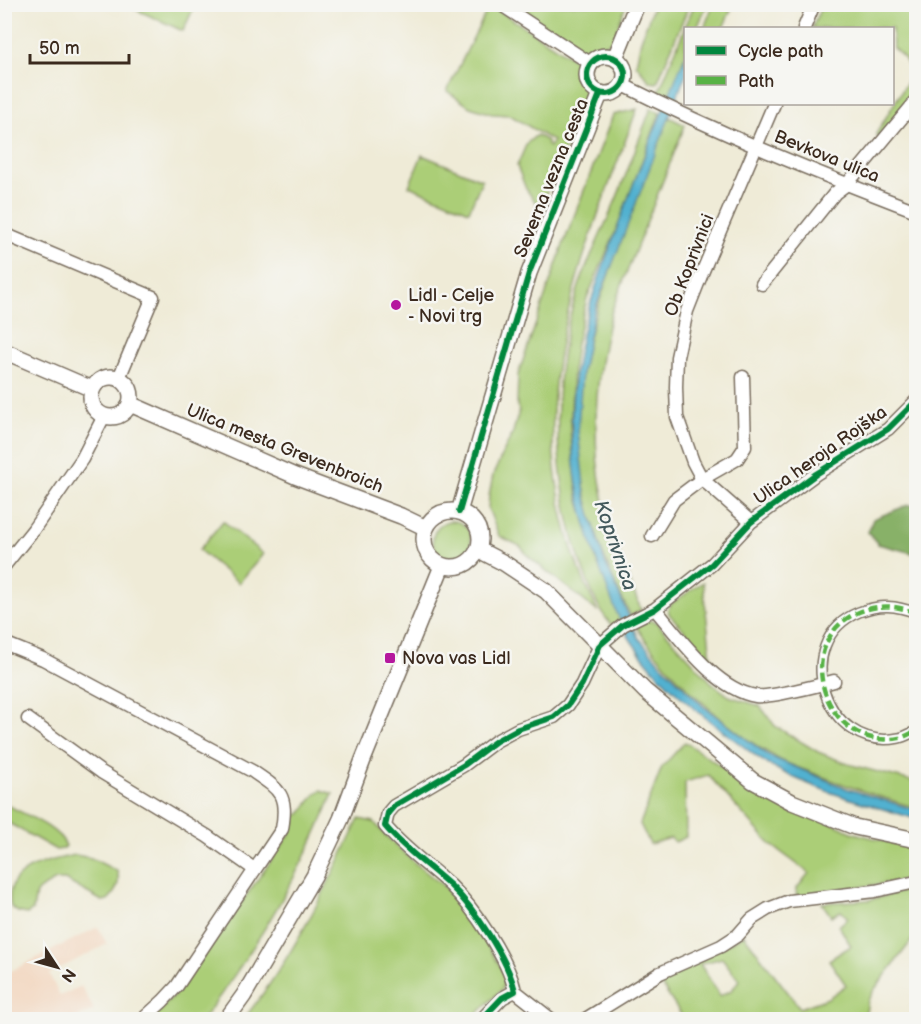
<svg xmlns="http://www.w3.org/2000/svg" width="921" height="1024" font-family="'Balsamiq Sans',sans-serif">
<rect width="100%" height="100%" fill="#f6f6f2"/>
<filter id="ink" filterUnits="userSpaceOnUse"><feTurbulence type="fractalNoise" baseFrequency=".0167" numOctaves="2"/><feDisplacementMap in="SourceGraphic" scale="12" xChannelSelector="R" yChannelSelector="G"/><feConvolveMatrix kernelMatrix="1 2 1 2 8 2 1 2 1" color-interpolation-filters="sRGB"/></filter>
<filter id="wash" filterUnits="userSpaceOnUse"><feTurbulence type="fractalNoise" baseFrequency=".008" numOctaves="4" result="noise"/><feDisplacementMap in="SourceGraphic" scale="24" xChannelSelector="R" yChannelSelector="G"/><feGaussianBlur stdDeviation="1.35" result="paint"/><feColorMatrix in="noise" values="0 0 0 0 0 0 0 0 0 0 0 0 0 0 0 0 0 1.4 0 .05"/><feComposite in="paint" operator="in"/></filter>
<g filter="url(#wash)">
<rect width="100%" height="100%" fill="#efebd7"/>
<path fill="#f2d5bd" d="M98 927 107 944 49 974 60 996 81 986 94 1010 74 1019H5V974Z"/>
<path fill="#abce77" stroke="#737c4a" stroke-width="1.5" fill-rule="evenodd" d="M654 4 689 5 657 83 650 82 636 64 641 40Z
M126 5H195L183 31Z
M511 5H626L613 40 585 56Z
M694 5H707L697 28H686L685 56 667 100 657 96Z
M713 5H733L723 28H704Z
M822 5H916V89L895 119 878 137 876 134 906 84 910 69 904 58 893 48 892 28H812Z
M489 6H492L581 64 587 105 567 150 564 149 551 175 542 211 526 189 517 166 527 143 537 135 547 141V145L549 147 553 141 510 115 492 114 470 107 447 91Z
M651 108 660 113 616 230 587 298 576 343 573 365 570 432 578 498 598 565 622 621 612 625C596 611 579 560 573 538 552 454 551 369 579 286 589 257 603 230 615 202 628 171 639 139 651 108Z
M637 109C594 228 536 354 557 483 560 506 566 531 573 553 580 574 590 593 598 612L529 557 520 546 499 536 488 508 489 496 493 475 513 432 519 411 517 405 518 375 563 245 613 115Z
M669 117 685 125 612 310C596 371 590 435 603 497 611 536 627 573 641 610L631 616C601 558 579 495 578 429 577 363 596 309 618 248 634 204 652 160 669 117Z
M422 155 482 180 469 211 409 186Z
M433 540a19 19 0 1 1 38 0a19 19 0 1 1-38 0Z
M223 521 263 554 239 583 199 550Z
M703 582 711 659 669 614 668 609 671 604Z
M646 620 656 622 712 683 729 696 760 706 775 726 818 752 848 764 916 782V808C881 797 847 787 813 773 800 768 786 764 775 757 726 729 666 673 636 626Z
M685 742 755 789 854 833 916 849V876L895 882 796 896 797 888 809 873 770 844 708 775 685 782 686 837 675 842 671 838 650 844 640 824 662 767Z
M321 790 333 794C300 875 255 950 203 1019L151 1020 179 990 290 834 294 815 300 814C308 805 311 797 321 790Z
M5 804C22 813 60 828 66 846L63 849 56 850 5 821Z
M359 819 374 822 385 835 416 864 446 888 469 914 506 976 502 989 472 1019 243 1020C292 959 326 889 359 819Z
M75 855 91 858 117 871C121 882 116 892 108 900L102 901 65 880H56L40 889 36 893 33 910 27 914 18 912 11 907C2 869 46 861 75 855Z
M916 888V935L874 990 868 1000 865 1019H684L658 980 744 935 800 1008 828 998 846 985 829 960 851 946 839 926 848 918 841 911 831 916 822 903 869 900ZM722 958 739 980 732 990 720 996 700 964Z"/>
<path fill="#88b168" stroke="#626e43" stroke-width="1.5" d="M908 505 916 506V554L878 544 868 532 873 519Z"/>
<path fill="#51b1d0" stroke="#466e77" stroke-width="1.5" d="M685 56 686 74 594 312 582 372 578 430 585 494 604 560 638 637 660 663 703 706 769 756 848 789 916 810V819C868 804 811 790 768 764 757 758 747 749 736 741 698 713 659 682 632 642 621 626 613 604 606 585 571 498 561 418 584 326 591 297 602 268 613 239 635 177 660 116 685 56Z"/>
</g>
<g filter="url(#ink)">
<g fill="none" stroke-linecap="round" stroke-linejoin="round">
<defs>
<path id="pedestrian" d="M916 613C896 605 880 604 859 612 789 641 824 753 899 738 905 737 911 733 916 731"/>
<path id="minor" d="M500 4 590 63
M804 28 814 4
M623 85C718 133 817 173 916 211
M4 234 153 297 119 378
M762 284 835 193 847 184 916 101
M751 522 702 479 693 462 677 417 676 387 677 357 687 311 702 273 774 104
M652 536 674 500 702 479 737 459 745 447 743 377
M4 566 33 530 82 459 104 416
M655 609C680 638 716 690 756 696 769 698 820 685 834 681
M4 643 43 659 252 771C280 790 288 794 282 829L177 986 163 1001 142 1020
M28 719 101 772 207 836 254 869
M515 991 552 1020
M481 1020 502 998 515 991C508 959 474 908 450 885 428 865 404 849 385 826L388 813 394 806 464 765 496 741 518 729 554 717 568 705 582 684 600 645 623 625 655 609 712 564 751 522 816 474 888 429 916 401
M584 1020 660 973 721 946 738 935 752 919 768 909 789 901 875 891 916 882"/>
<path id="tertiary" d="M587 75a19 19 0 1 1 38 0a19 19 0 1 1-38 0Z
M615 58 637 4
M4 351 92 389
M91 397a20 20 0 1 1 40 0a20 20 0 1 1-40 0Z
M130 404 295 476 401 516 426 528
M424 539a28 28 0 1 1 56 0a28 28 0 1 1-56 0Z
M459 512 529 273 600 94
M479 550 504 563 546 591 645 691 753 781 792 802 855 827 916 840
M226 1020 244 995 314 876 341 819 363 760 442 566"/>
</defs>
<use href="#pedestrian" stroke="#7a6e5f" stroke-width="12"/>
<use href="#minor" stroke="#7a6e5f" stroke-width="15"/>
<use href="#tertiary" stroke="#7a6e5f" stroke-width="18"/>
<use href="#pedestrian" stroke="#fff" stroke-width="9"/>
<use href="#minor" stroke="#fff" stroke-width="12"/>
<use href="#tertiary" stroke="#fff" stroke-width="15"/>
<path stroke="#57b245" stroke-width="4.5" stroke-dasharray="9 4.5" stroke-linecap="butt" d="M916 613C896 605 880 604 859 612 789 641 824 753 899 738 905 737 911 733 916 731"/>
<defs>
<path id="cycleway" d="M587 75a19 19 0 1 1 38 0a19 19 0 1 1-38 0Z
M459 512 529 273 600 94
M481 1020 502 998 515 991C508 959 474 908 450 885 428 865 404 849 385 826L388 813 394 806 464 765 496 741 518 729 554 717 568 705 582 684 600 645 623 625 655 609 712 564 751 522 816 474 888 429 916 401"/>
</defs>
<use href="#cycleway" stroke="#f6f6f2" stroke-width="10"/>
<use href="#cycleway" stroke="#00873e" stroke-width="6"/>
</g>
</g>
<g fill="#b5179e" stroke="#f6f6f2" stroke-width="2">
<circle cx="396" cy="305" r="6"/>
<rect x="384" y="652" width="12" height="12" rx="3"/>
</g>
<g text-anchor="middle" stroke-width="5" stroke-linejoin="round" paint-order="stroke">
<g font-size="18" fill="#3b2a1e" stroke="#f6f6f2">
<text transform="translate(827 156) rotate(22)" y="6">Bevkova ulica</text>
<text transform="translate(551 178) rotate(-68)" y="6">Severna vezna cesta</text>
<text transform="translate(689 265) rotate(-69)" y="6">Ob Koprivnici</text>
<text transform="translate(285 448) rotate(22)" y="6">Ulica mesta Grevenbroich</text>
<text transform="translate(820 455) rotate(-35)" y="6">Ulica heroja Rojška</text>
</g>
<g font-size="18" fill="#3b2a1e" stroke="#f6f6f2" text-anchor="start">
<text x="408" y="301">Lidl - Celje<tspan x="408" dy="21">- Novi trg</tspan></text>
<text x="402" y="664">Nova vas Lidl</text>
</g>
<g font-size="20" font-style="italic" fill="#43595c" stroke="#f6f6f2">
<text transform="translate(616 545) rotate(71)" y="7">Koprivnica</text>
</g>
</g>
<rect width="921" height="1024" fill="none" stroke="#f6f6f2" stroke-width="24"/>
<rect x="684" y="27" width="210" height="78" fill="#f6f6f2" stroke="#aba49d" stroke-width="1.5"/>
<rect x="696" y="46" width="30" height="9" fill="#00873e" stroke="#aba49d" stroke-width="1.5"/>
<text x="738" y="57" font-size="18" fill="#3b2a1e">Cycle path</text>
<rect x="696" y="76" width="30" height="9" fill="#57b245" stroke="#aba49d" stroke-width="1.5"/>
<text x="738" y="87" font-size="18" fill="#3b2a1e">Path</text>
<g transform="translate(57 967) rotate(126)" stroke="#f6f6f2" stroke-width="4.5" paint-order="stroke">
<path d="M0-4.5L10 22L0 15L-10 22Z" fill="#3b2a1e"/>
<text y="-9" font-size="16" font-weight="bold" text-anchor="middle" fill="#3b2a1e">N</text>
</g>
<path d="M30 54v9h99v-9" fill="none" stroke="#3b2a1e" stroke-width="3"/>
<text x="39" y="54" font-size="18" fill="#3b2a1e" stroke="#f6f6f2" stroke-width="4.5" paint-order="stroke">50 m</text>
</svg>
